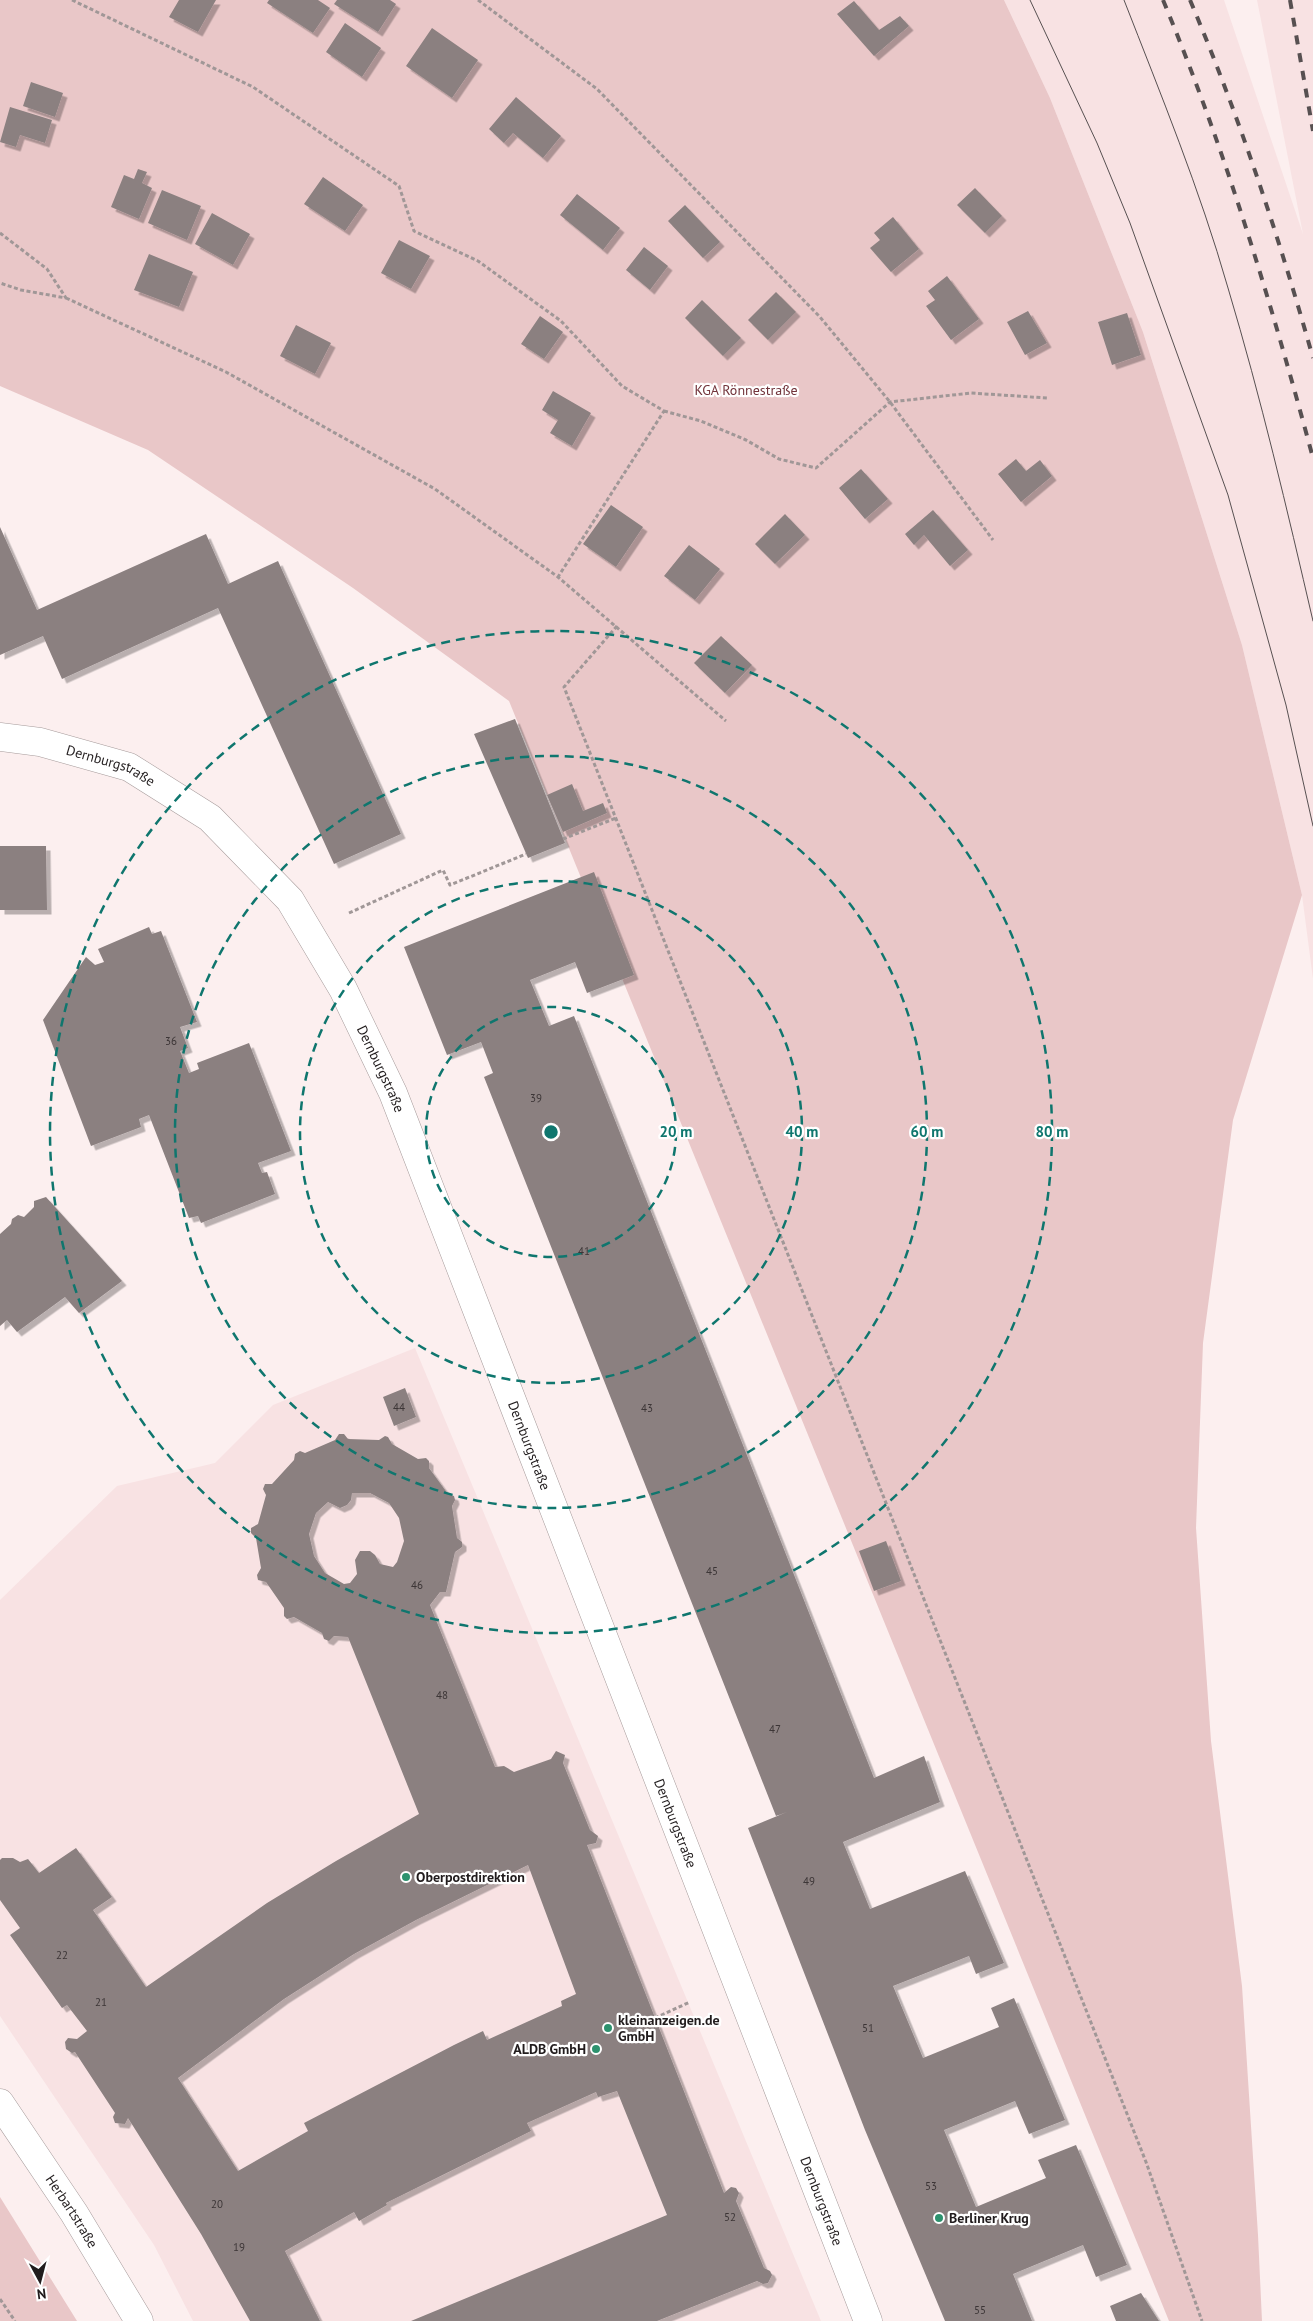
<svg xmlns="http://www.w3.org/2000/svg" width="1313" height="2321" font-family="'PT Sans',sans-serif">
<defs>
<filter id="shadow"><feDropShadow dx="4.5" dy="4.5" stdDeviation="0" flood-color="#0004"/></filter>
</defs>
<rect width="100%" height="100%" fill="#fcefef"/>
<path fill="#f8e2e3" d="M1004 0H1224L1303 234 1257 0H1313V979L1302 895 1242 645 1143 332 1050 98Z
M415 1348 821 2321H193L154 2245 0 2016V1600L117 1486 215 1463 273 1405Z"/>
<path fill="#e9c7c8" d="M0 0H1004L1050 98 1143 332 1242 645 1302 895 1233 1120 1203 1343 1196 1528 1211 1741 1242 1986 1258 2235 1262 2321H1169L509 701 353 588 148 450 0 386Z
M0 2197 77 2321H0Z"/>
<path fill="#8b8080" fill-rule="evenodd" filter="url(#shadow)" d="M179 0H216L198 32 169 17Z
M269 0H318L330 8 313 33 267 3Z
M337 0H390L396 4 378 32 334 4Z
M854 1 879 30 900 16 909 26 874 56 837 14Z
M345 23 381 48 362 77 326 52Z
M432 28 478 60 452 98 406 66Z
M31 82 63 93 55 117 23 106Z
M516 97 561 136 543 158 513 133 504 143 489 129Z
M10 107 52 120 45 143 20 135 16 147 0 142Z
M138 169 147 172 142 183 152 188 139 219 111 207 124 175 134 179Z
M323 177 363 205 345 231 304 204Z
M975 188 1002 216 985 233 957 205Z
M162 190 201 206 187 240 148 223Z
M577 194 620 228 603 250 560 215Z
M685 205 720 242 703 258 668 221Z
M212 213 250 234 233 265 195 244Z
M893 217 919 249 891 272 870 248 880 240 874 233Z
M399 240 430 256 411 289 381 273Z
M644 247 668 266 650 290 626 270Z
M149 254 193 272 179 307 134 290Z
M947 276 979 319 951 340 926 306 935 300 928 291Z
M776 292 796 312 768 340 748 320Z
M702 300 741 338 723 356 685 318Z
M1028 311 1047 343 1025 355 1007 322Z
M1127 313 1141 355 1112 365 1098 322Z
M540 316 563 332 544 359 521 344Z
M296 325 331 343 315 374 280 356Z
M553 391 591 413 572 446 550 433 558 420 542 410Z
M1016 459 1026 471 1040 460 1052 476 1021 502 998 474Z
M861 469 888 499 865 519 839 488Z
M611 505 643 527 616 567 583 544Z
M933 510 968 550 950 566 924 535 914 545 905 534Z
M785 514 805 535 775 564 755 544Z
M0 527 37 610 206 534 228 584 278 561 401 834 334 864 218 608 62 679 43 636 0 655Z
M689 545 720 569 695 600 664 576Z
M721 636 752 665 725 693 694 663Z
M515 719 565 843 528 858 474 734Z
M572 784 583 811 603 803 607 813 563 832 547 795Z
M0 846H46L47 910H0Z
M594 872 634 975 587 993 575 962 530 980 549 1026 574 1016 874 1778 924 1756 940 1802 843 1842 870 1909 965 1871 1004 1963 976 1974 969 1956 893 1986 923 2058 999 2027 991 2008 1014 1998 1065 2120 1029 2134 1015 2101 944 2130 976 2207 1046 2178 1038 2160 1076 2145 1127 2265 1096 2277 1083 2245 1013 2274 1032 2321H945L865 2130 748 1828 787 1812 776 1816 484 1077 493 1073 481 1042 447 1055 404 947Z
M149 927 152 934 161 931 197 1022 180 1027 188 1048 180 1051 189 1073 199 1069 197 1063 249 1043 291 1151 258 1163 262 1173 267 1172 275 1194 201 1223 198 1216 189 1218 149 1115 139 1119 141 1127 91 1146 43 1020 86 957 95 965 104 962 98 949Z
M46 1197 122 1281 79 1313 65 1297 17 1332 7 1320 0 1326V1234L11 1224 12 1219 18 1215 24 1217 34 1207V1201Z
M405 1388 416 1417 394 1426 383 1397Z
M339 1434H344L348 1439 379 1440 385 1436 388 1437 392 1444 418 1459 426 1458 429 1461V1468L448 1494 454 1496 455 1500 452 1506 457 1538 462 1542V1547L455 1552 446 1592H440L430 1605 495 1767 504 1766 514 1772 551 1759 556 1751 565 1755 563 1763 590 1830 598 1836 596 1843 587 1845 724 2193 731 2187 736 2188 739 2193 736 2201 764 2268 770 2271 772 2275 768 2283 763 2284 757 2281 657 2321H411L667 2215 617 2091 598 2097 596 2092 527 2123 531 2131 386 2203 387 2205 359 2221 354 2212 285 2251 320 2321H250L201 2234 128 2118 125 2124 115 2123 113 2117 115 2113 75 2052 72 2053 66 2049 65 2042 68 2038 77 2039 87 2031 67 2005 62 2008 10 1935 20 1928 0 1900V1860L2 1858H13L20 1862 28 1859 39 1873 76 1848 112 1897 93 1910 146 1987 267 1903 336 1861 419 1814 348 1637 334 1636 329 1641 324 1639 322 1633 294 1617 287 1619 284 1616V1608L266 1582 258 1580 257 1575 261 1568 256 1538 251 1533V1528L258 1524 266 1495 263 1489 265 1484H272L294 1460 295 1454 300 1451 305 1453 335 1440ZM352 1493H370L389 1503 399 1518 404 1541 397 1562 393 1567 380 1564 375 1555 370 1551H360L355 1560 357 1574 350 1583 344 1584 325 1573 314 1556 309 1534 316 1513 328 1502 340 1508 347 1505 351 1500ZM528 1865 576 1994 561 2001 562 2006 487 2040 483 2031 454 2045 304 2123 308 2131 238 2171 178 2078 284 1999 354 1954 416 1920Z
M886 1541 901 1581 874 1591 859 1551Z
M1141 2293 1159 2321H1116L1110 2306Z"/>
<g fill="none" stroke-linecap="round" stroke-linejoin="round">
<defs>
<g id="minor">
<path id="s1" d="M0 737 40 742 129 767 210 818 290 900 343 989 393 1093 868 2321"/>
<path id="s2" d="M0 2103 74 2213 139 2321"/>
</g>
</defs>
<use href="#minor" stroke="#a69b9b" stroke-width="29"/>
<path stroke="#a09797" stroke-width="3" stroke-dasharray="4 2.5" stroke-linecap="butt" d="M72 0 253 87 399 186 414 231 478 261 561 321 622 386 664 411 558 577
M478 0 597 89 820 317 890 402 993 540
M0 233 47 269 66 298 21 290 0 283
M66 298 226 372 435 489 558 577 726 721
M664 411 701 421 746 440 779 459 816 468 890 402 971 393 1047 398
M617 626 564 687 1146 2162 1202 2321
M563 839 616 818
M349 913 443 870 450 885 526 854
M655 2018 690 2002
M0 2299 15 2321"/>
<use href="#minor" stroke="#fff" stroke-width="28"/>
<path stroke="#575051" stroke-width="1" d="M1030 0 1097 143 1130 223 1228 495 1286 705 1313 826
M1124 0C1161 95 1200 190 1228 288 1261 398 1287 509 1313 621"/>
<path stroke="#575051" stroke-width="4" stroke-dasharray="9 9" stroke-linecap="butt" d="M1163 0C1225 149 1271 302 1313 458
M1190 0C1239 116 1279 237 1313 358
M1290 0 1313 131"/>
</g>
<g fill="none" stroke="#0f766e" stroke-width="2.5" stroke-dasharray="9 6">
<circle cx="551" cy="1132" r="125"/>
<circle cx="551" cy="1132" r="251"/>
<circle cx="551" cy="1132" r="376"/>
<circle cx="551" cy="1132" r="501"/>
</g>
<g fill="#2d926e" stroke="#fff" stroke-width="2">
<circle cx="406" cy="1877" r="5"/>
<circle cx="608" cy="2028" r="5"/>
<circle cx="596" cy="2049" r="5"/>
<circle cx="939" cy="2218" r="5"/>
</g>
<g text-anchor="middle" stroke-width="4.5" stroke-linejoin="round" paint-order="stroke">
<g font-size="11" fill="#3c3536">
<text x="171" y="1045">36</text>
<text x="536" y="1102">39</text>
<text x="584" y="1255">41</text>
<text x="399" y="1411">44</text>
<text x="647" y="1412">43</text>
<text x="712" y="1575">45</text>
<text x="417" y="1589">46</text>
<text x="442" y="1699">48</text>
<text x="775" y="1733">47</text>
<text x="809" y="1885">49</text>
<text x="62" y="1959">22</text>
<text x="101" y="2006">21</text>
<text x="868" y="2032">51</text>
<text x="931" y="2190">53</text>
<text x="217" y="2208">20</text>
<text x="730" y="2221">52</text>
<text x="239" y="2251">19</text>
<text x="980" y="2314">55</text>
</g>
<g font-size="14" fill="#72343b" stroke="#fff">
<text x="746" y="395">KGA Rönnestraße</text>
</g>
<g font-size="14" fill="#211c1d" stroke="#fff">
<text dy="5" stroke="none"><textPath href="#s1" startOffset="115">Dernburgstraße</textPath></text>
<text dy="5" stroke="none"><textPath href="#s1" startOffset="535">Dernburgstraße</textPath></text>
<text dy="5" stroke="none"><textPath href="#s1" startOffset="940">Dernburgstraße</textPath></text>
<text dy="5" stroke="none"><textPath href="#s1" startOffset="1345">Dernburgstraße</textPath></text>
<text dy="5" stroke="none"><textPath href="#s1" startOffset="1750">Dernburgstraße</textPath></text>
<text dy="5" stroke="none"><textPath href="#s2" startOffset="130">Herbartstraße</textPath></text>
</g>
<g font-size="14" font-weight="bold" fill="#211c1d" stroke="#fff" text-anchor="start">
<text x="416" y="1882">Oberpostdirektion</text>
<text x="618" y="2025">kleinanzeigen.de<tspan x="618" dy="16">GmbH</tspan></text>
<text x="586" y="2054" text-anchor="end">ALDB GmbH</text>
<text x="949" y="2223">Berliner Krug</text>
</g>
</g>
<circle cx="551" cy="1132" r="8" fill="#0f766e" stroke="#fff" stroke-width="2.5"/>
<g font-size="15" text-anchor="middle" font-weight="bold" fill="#0f766e" stroke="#fff" stroke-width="4.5" stroke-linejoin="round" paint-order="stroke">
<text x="676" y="1137">20 m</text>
<text x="802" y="1137">40 m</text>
<text x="927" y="1137">60 m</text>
<text x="1052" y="1137">80 m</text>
</g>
<g transform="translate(40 2281) rotate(173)" stroke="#ffffff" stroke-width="4" paint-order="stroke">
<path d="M0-4L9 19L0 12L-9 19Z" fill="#211c1d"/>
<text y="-8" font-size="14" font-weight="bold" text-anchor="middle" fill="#211c1d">N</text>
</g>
</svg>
